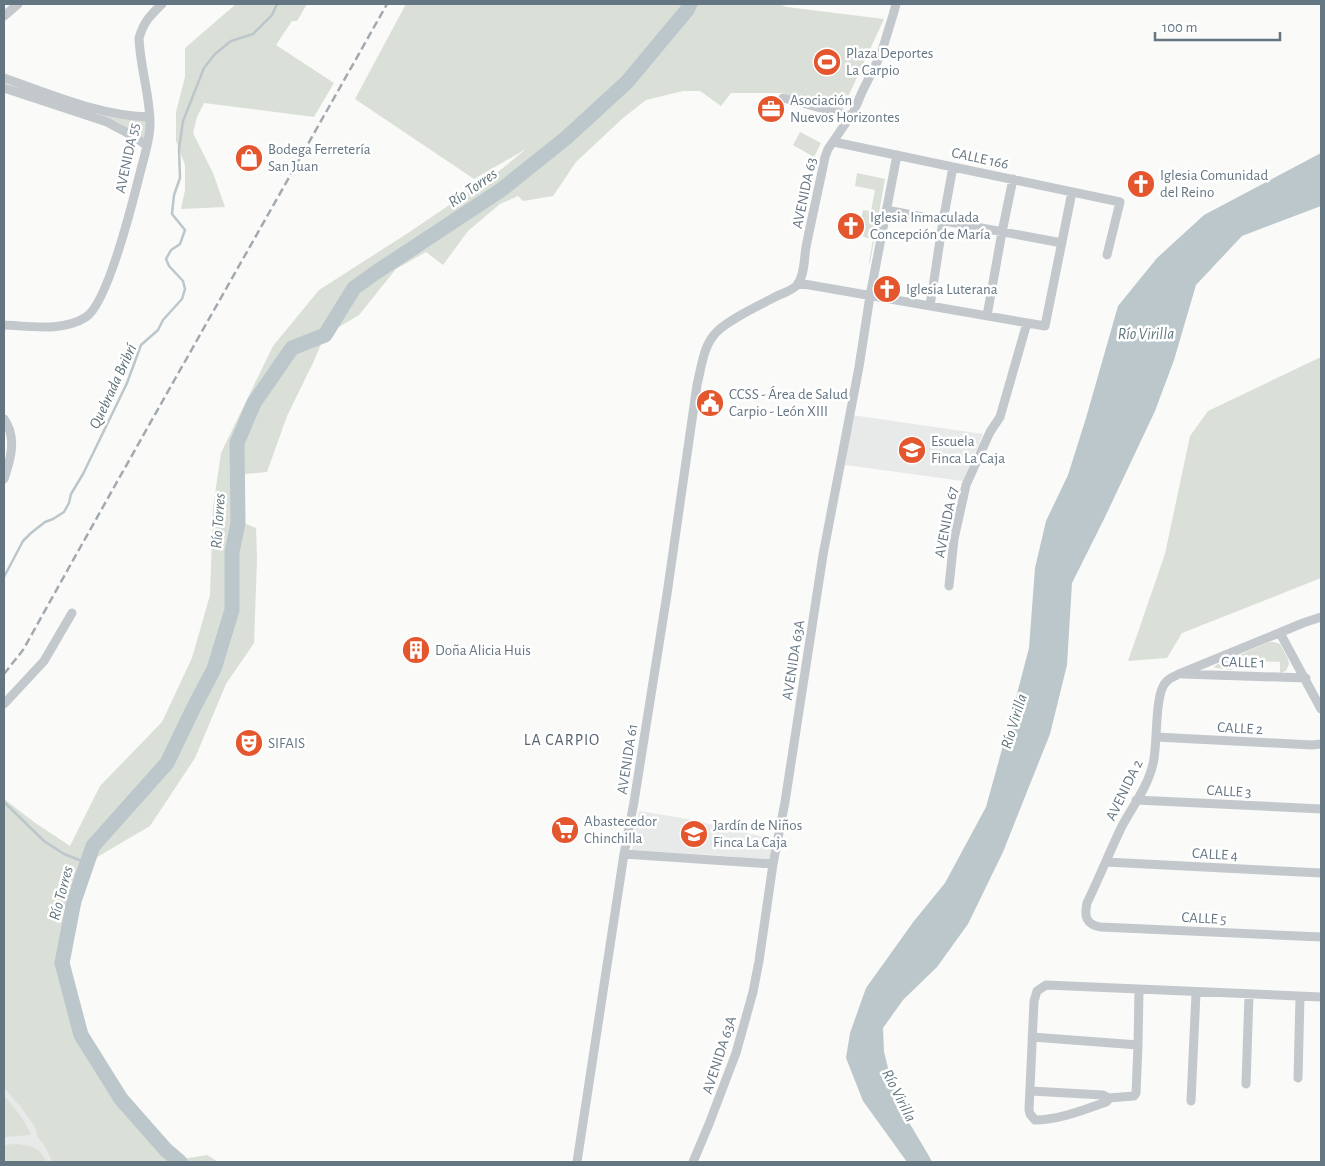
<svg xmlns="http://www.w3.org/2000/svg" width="1325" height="1166" font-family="'Alegreya Sans',sans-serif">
<rect width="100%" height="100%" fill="#fafaf8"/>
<path fill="#e8e9e9" d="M852 415 983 434 963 481 845 465Z
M639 811 688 819 773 839 769 861 726 856 632 850Z
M4 1079 62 1162H4Z"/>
<path fill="#dadfd7" d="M236 4H307L297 21H292L276 45 334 83 314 117 204 103 197 117 193 133 213 173 225 207 181 209 185 190V165L176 141V112L185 77V48Z
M406 4H779L787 7 884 19 841 112 783 93H731L721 106 700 91H683L646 100 623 118 576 162 553 196 523 201 518 196 500 204 468 231 443 265 426 252 396 269 359 315 325 335 313 363 287 416 267 472 245 474 244 523 256 528 257 559 254 643 226 684 195 758 150 826 87 863 74 901 62 963 81 1035 121 1099 166 1150 177 1160 207 1155 218 1162H52L46 1148 38 1137 35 1127 20 1106 4 1088V799L34 822 70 846 100 786 162 722 192 658 210 595 213 508 221 453 273 346 319 290 408 233 498 172 526 149 474 179 355 99Z
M99 113 148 119 144 141 121 124 98 115Z
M800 132 821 143 814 157 793 145Z
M857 173 885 179 870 263H869L873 239 863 237 864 232H859L863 210 871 211 875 190 855 186Z
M1321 357V578L1182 633 1167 658 1128 661 1165 554 1190 436 1208 411Z
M1269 642H1274L1280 644 1288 659 1289 664 1286 671 1280 673V662L1234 660 1232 670 1216 668 1214 667 1216 665Z
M4 1096C14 1107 24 1119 30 1132V1135L4 1137Z
M15 1144C33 1146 38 1146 47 1162H4V1145Z"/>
<path fill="#bbc7cb" d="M1321 153V206L1242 236 1196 285 1174 360 1155 411 1105 517 1072 583 1067 665 1050 734 1003 852 968 924 937 967 903 1000 883 1028 884 1052 892 1084 907 1119 929 1156 932 1162H907L863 1101 846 1058 850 1033 866 988 914 921 945 883 986 807 1009 724 1029 648 1035 568 1046 521 1068 475 1086 418 1118 306 1157 258 1204 215Z"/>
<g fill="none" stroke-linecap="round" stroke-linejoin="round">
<path stroke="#bbc7cb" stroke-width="2.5" d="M4 577 23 541 31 533 45 522 53 519 64 512 69 503 71 494 83 474 114 410 127 383 141 345 158 330 163 320 182 299 185 289 183 281 169 266 166 259 171 250 180 244 185 230 172 214 174 195 180 178 179 149 183 121 204 68 215 54 231 41 253 34 272 15 277 4
M4 802 44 841 64 854 87 863"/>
<path stroke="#bbc7cb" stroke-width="15" d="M180 1162 166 1150 121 1099 81 1035 62 963 74 901 93 846 167 763 194 707 214 669 232 610V552L238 523 237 443 254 403 292 348 325 335 354 288 375 273 501 190 566 138 627 82 687 10 690 4"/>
<path stroke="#c3c8cc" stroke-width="9" d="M4 16 18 4
M4 78C50 94 100 116 150 117
M4 88 107 122 135 137 147 146
M783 98 851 116
M834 142 1120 202 1107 255
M886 210 1062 243
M798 283 1045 326 1072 192
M930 306 943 221 953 167
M987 316 1002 232 1013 179
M4 325C30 326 63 332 86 317 108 303 133 201 140 173 144 157 150 140 150 124 150 95 140 67 139 38 144 21 150 16 162 4
M4 419C17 437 11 459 4 479
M949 586 954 539 966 485 990 432 1000 417 1027 323
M1321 617 1303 623 1179 674C1175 676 1169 678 1166 682 1154 694 1158 745 1153 764 1148 786 1133 806 1122 826 1110 851 1099 878 1087 903 1084 916 1086 925 1101 927L1321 937
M1280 633 1321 709
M1183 674 1306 678
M4 704 44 661 72 613
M1156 737 1312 745 1321 744
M1136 800 1321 809
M624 854 773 864
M1106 862 1321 873
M1032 1037 1138 1045 1136 1093 1134 1096 1108 1098
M1138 1045 1139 990
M1298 1078 1300 997
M1246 1084 1249 995
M1030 1091 1103 1095 1107 1097 1108 1100 1106 1102C1083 1110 1059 1120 1035 1120L1030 1114 1029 1110 1034 1001 1037 991 1046 985 1321 997
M1191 1101 1196 993
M577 1162 624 854 634 802 667 594 697 385C701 369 703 348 714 335 723 322 760 305 775 297 782 293 793 291 798 284 805 273 804 258 806 247 812 217 819 187 825 157L828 149 854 111 862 92 881 54 893 15 896 4
M693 1162 709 1124 736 1053 753 992 759 961 773 864 785 802 823 555 859 367 870 296 897 155"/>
<path stroke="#a2aab0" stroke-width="2.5" stroke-dasharray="8 4" stroke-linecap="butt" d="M4 674 23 650C143 434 266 219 387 4"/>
</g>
<defs>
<symbol id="stadium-disc" viewBox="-11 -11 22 22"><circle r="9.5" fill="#e4572e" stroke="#fff"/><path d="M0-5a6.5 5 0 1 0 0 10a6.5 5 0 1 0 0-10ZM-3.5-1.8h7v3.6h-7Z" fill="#fff"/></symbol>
<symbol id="office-disc" viewBox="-11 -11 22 22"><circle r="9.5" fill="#e4572e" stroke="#fff"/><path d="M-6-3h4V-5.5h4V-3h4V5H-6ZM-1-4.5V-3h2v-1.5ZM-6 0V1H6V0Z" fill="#fff"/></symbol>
<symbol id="shop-disc" viewBox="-11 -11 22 22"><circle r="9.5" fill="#e4572e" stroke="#fff"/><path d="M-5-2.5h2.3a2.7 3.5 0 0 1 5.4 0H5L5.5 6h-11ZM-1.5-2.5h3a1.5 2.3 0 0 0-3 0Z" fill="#fff"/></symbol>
<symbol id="church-disc" viewBox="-11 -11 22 22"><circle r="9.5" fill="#e4572e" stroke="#fff"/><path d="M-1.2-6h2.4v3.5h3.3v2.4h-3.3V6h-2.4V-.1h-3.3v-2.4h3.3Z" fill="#fff"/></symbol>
<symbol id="civic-disc" viewBox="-11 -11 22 22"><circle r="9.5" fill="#e4572e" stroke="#fff"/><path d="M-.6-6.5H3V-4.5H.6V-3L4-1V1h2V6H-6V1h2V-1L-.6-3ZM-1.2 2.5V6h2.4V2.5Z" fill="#fff"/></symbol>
<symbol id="school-disc" viewBox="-11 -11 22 22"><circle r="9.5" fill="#e4572e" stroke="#fff"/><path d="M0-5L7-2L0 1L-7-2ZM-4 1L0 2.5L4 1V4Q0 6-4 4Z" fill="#fff"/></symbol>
<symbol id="building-disc" viewBox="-11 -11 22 22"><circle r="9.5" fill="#e4572e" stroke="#fff"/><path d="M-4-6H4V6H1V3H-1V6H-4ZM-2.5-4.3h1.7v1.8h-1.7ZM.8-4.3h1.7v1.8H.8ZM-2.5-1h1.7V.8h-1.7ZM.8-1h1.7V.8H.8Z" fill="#fff"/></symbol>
<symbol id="theatre-disc" viewBox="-11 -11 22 22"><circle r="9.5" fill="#e4572e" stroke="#fff"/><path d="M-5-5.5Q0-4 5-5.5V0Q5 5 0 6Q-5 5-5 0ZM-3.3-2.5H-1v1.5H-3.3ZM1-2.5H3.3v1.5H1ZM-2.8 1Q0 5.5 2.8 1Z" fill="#fff"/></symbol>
<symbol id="supermarket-disc" viewBox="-11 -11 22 22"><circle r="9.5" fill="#e4572e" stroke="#fff"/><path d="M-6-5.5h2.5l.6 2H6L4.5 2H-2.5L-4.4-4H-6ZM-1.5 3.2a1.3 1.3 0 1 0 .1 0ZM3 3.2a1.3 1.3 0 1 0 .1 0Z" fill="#fff"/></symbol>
</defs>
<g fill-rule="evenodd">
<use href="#stadium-disc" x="811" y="46" width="32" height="32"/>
<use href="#office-disc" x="755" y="93" width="32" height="32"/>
<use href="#shop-disc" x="233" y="142" width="32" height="32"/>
<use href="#church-disc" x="1125" y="168" width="32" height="32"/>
<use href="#church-disc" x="835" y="210" width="32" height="32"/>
<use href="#church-disc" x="871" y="273" width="32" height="32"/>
<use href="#civic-disc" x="694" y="387" width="32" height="32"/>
<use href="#school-disc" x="896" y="434" width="32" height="32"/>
<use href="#building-disc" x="400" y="634" width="32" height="32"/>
<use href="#theatre-disc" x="233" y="727" width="32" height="32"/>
<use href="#supermarket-disc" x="549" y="814" width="32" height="32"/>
<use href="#school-disc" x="678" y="818" width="32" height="32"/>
</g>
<g text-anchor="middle" stroke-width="5" stroke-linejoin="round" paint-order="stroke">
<g font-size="15" fill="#657683" stroke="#fff" text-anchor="start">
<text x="846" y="58">Plaza Deportes<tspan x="846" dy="17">La Carpio</tspan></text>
<text x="790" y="105">Asociación<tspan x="790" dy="17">Nuevos Horizontes</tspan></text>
<text x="268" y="154">Bodega Ferretería<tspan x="268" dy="17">San Juan</tspan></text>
<text x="1160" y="180">Iglesia Comunidad<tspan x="1160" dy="17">del Reino</tspan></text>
<text x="870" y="222">Iglesia Inmaculada<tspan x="870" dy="17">Concepción de María</tspan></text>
<text x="906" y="294">Iglesia Luterana</text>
<text x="729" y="399">CCSS - Área de Salud<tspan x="729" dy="17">Carpio - León XIII</tspan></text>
<text x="931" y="446">Escuela<tspan x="931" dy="17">Finca La Caja</tspan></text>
<text x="435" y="655">Doña Alicia Huis</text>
<text x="268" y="748">SIFAIS</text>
<text x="584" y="826">Abastecedor<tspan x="584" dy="17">Chinchilla</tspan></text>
<text x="713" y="830">Jardín de Niños<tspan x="713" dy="17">Finca La Caja</tspan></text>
</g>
<g font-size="15" fill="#657683" stroke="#fff">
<text transform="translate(127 158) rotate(-78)" y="5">AVENIDA 55</text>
<text transform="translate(980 158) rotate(12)" y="5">CALLE 166</text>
<text transform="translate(804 193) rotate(-78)" y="5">AVENIDA 63</text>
<text transform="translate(946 522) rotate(-79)" y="5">AVENIDA 67</text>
<text transform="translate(793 660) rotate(-81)" y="5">AVENIDA 63A</text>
<text transform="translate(1243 662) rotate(2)" y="5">CALLE 1</text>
<text transform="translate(1240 728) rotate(3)" y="5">CALLE 2</text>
<text transform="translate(627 759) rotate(-81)" y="5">AVENIDA 61</text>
<text transform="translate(1124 790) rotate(-64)" y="5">AVENIDA 2</text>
<text transform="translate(1229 791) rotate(3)" y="5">CALLE 3</text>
<text transform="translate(1215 854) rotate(3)" y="5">CALLE 4</text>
<text transform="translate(1204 918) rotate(3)" y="5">CALLE 5</text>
<text transform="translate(719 1055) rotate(-72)" y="5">AVENIDA 63A</text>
</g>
<g font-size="16" font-style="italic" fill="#60757c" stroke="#fff">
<text transform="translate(472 187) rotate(-35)" y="6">Río Torres</text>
<text x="1146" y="339">Río Virilla</text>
<text transform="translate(112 386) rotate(-65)" y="6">Quebrada Bribrí</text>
<text transform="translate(217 521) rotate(-86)" y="6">Río Torres</text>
<text transform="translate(1013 721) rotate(-73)" y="6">Río Virilla</text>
<text transform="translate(60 893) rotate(-75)" y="6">Río Torres</text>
<text transform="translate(900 1095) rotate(63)" y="6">Río Virilla</text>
</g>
<g font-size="16" letter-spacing="1" fill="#57646e" stroke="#fff">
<text x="562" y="745">LA CARPIO</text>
</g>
</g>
<rect width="1325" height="1166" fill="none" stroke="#657683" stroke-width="10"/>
<path d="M1155 32v8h125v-8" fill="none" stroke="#657683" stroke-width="2.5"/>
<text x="1162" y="32" font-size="15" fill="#657683" stroke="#ffffff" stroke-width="4" paint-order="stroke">100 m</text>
</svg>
